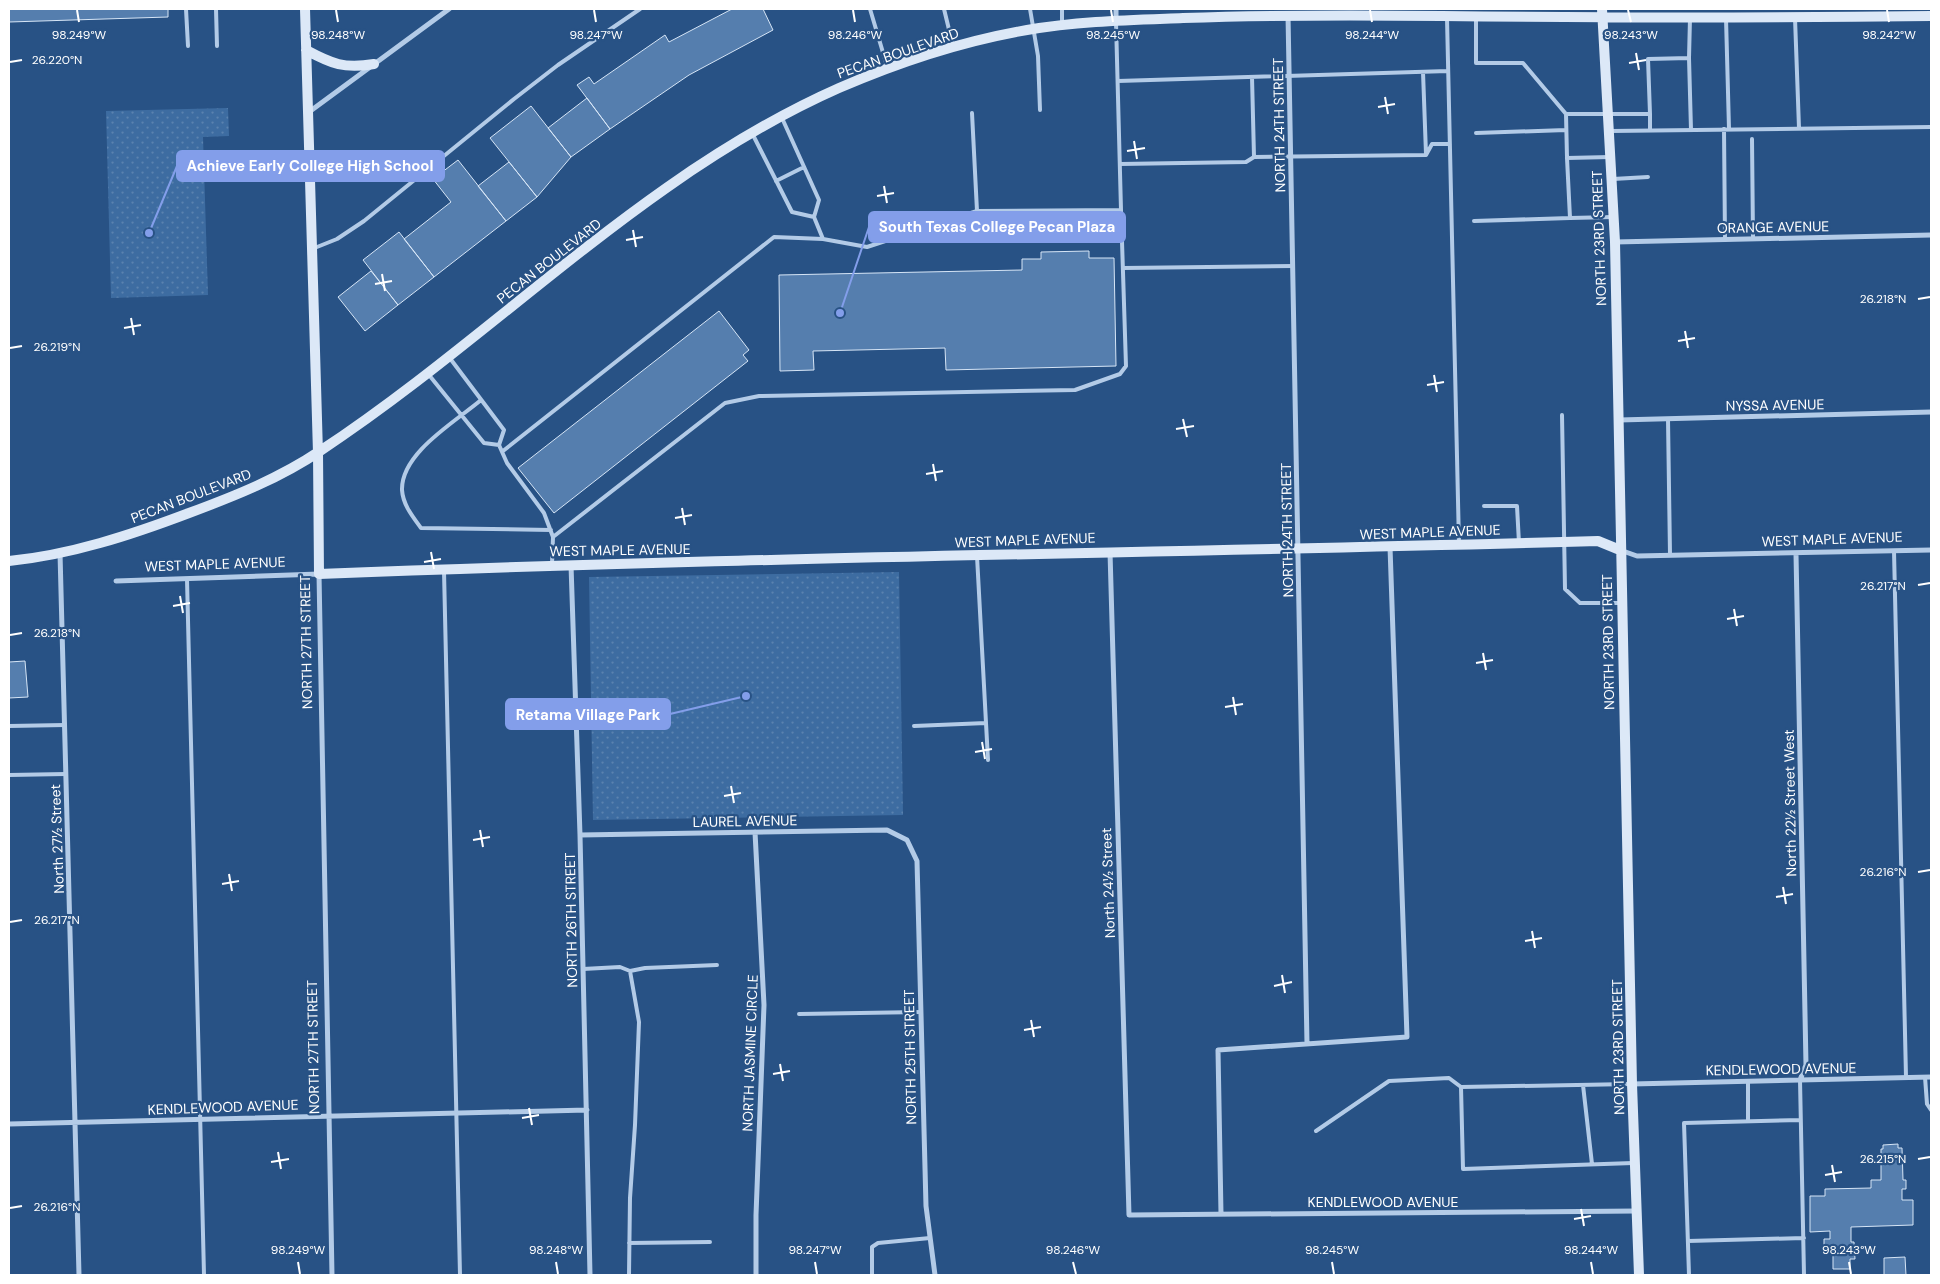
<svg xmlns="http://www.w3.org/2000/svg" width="1940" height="1284" font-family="'DM Sans',sans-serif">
<defs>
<pattern id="park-dots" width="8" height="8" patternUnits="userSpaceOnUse" patternTransform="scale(1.25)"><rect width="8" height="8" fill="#3d6ca1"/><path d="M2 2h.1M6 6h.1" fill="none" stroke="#5a82af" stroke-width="1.8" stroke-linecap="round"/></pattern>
</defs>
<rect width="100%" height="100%" fill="#285285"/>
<path fill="url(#park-dots)" d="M228 108 229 136 203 137 208 295 111 298 106 111Z
M899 572 903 815 593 820 589 577Z"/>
<path fill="#557eae" stroke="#d6e5f6" d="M9 9H168V17L9 22Z
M732 9H763L773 30 689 75 610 129 577 85 589 77 594 84 665 35 669 42Z
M587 98 610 129 571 157 548 128Z
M531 106 571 157 537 197 490 138Z
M458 160 506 221 434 277 404 239 451 202 433 179Z
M509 162 537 197 506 221 478 186Z
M399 232 434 277 398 305 363 260Z
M1089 251V258H1114L1116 366 946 370 945 348 813 351 814 370 780 371 779 275 1022 270V259H1041V252Z
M371 271 398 305 365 331 338 297Z
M719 311 749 350 743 355 748 361 554 513 518 468Z
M25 661 28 697 9 698V662Z
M1898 1144V1148H1902L1903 1180H1906V1189H1902V1200H1913V1225L1851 1227V1242H1854L1855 1259H1850V1269H1833V1253L1824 1254V1239H1830V1231L1810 1232V1196H1825V1189L1871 1188V1180H1881V1149H1883V1145Z
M1905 1257 1906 1275H1884V1258Z"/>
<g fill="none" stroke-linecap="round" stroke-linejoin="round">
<path stroke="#b3cbe7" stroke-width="4" d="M186 9 188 46
M216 9 217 46
M870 9 887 66
M944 9 953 46
M1030 9 1038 56 1040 110
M1062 9V23
M1447 18 1459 544
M1476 18V63H1523L1566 114H1650L1648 59 1689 58 1690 18
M1726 18 1729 129
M1795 18 1799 128
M1689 58 1691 130
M1423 72 1426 154
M1252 77 1254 157
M1118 81 1448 71
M972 113 977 211
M1566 114 1567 158
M1650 114V130
M782 118 819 200 814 217 823 239
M1724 129 1725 240
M1611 131 1931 127
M752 133 792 212 814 217
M1476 133 1566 130
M1752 139 1753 239
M1610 157 1567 158 1570 218 1613 217
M1120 164 1246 162 1254 157 1426 155 1432 144H1450
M1613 179 1648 177
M776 181 804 167
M1474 221 1570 218
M312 249 337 239 364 221 514 99 558 65 640 9
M1123 268 1293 266
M449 357 504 430 499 445
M429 375 484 443 499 445 507 463 544 513 553 537 552 564
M481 400C455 422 401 453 402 490 403 505 413 517 421 528L551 530
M1562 415 1565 589 1580 603H1620
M1668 419 1670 555
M503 451 774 237 823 239 867 247 977 211 1121 210 1116 22
M1484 506H1517L1519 543
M553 537 725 403 759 396 1075 390 1120 374 1126 366 1121 210
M1894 551 1906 1077
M977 556 988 760
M444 571 460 1275
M187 579 204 1275
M9 726 65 725
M914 726 986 723
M9 775 66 774
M583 969 620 967 630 971 639 1022 635 1125 630 1198 629 1275
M630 971 645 968 717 965
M799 1014 921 1012
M1925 1077 1927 1104 1931 1110
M1800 1080 1804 1275
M1748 1081V1121
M1630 1084 1461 1087 1463 1169 1633 1163
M1583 1085 1592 1164
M1316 1131 1389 1081 1449 1078 1461 1087
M1688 1241 1804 1238
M629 1243 710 1242
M872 1275V1247L878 1243 930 1238
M1689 1275 1684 1123 1801 1120"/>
<path stroke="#b3cbe7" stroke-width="5" d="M1116 9V21
M1288 15 1307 1044
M309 112 449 9
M1615 242 1931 235
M1619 420 1931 412
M1620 550 1637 556 1931 550
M1110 552 1129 1215 1636 1211
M60 553 79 1275
M1796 554 1806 1065 1800 1080
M571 565 580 835 590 1275
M116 581 319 574 332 1275
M755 832 764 1005 756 1215V1275
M580 835 887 830 907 840 917 861 926 1206 935 1275
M1632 1084 1931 1077
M9 1124 587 1110
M1221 1214 1218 1050 1407 1037 1390 547"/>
<path stroke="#dce8f7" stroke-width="10" d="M305 9 318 453 319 574C745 557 1172 553 1598 541L1620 550
M1602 9 1615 242 1632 1084 1639 1275
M306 50C332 64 344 69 374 64
M9 561C70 555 131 535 189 513 235 496 280 478 320 451 496 335 644 174 839 88 899 62 963 41 1027 30 1078 21 1131 20 1183 18 1269 15 1356 15 1442 16 1605 18 1768 18 1931 16"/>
</g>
<path fill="none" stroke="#fff" stroke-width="2" d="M77 10 79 22M336 10 338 22M594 10 596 22M853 10 855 22M1111 10 1113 22M1370 10 1372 22M1628 10 1631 22M1887 10 1889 22M1636 53 1639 70M10 62 22 60M1629 63 1646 60M1385 97 1388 114M1378 107 1395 104M1134 141 1137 159M1127 151 1145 148M884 186 887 203M877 196 894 193M633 230 636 247M626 240 643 237M382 274 385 291M375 284 392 281M1918 299 1930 297M131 318 134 335M124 328 141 325M1685 331 1688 348M1678 341 1695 338M10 348 22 346M1434 375 1437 392M1427 385 1444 382M1183 419 1187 437M1176 429 1194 426M933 464 936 481M926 474 943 471M682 508 685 525M675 518 692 515M431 552 434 569M424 562 441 559M1918 585 1930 583M180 596 183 613M173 606 190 603M1734 609 1737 626M1727 619 1744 616M10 635 22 633M1483 653 1486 670M1476 663 1493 660M1233 697 1236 715M1225 707 1243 704M982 742 985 759M975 752 992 749M731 786 734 803M724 796 741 793M480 830 483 847M473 840 490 837M1918 872 1930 870M229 874 232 891M222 884 239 881M1783 887 1786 904M1776 897 1793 894M10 922 22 920M1532 931 1535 948M1525 941 1542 938M1282 975 1285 993M1274 986 1292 982M1031 1020 1034 1037M1024 1030 1041 1027M780 1064 783 1081M773 1074 790 1071M529 1108 532 1125M522 1118 539 1115M278 1152 281 1169M1918 1159 1930 1157M271 1162 289 1159M1832 1165 1835 1182M1825 1175 1842 1172M10 1208 22 1206M1581 1209 1584 1226M1574 1219 1591 1216M298 1262 300 1274M556 1262 558 1274M815 1262 817 1274M1073 1262 1076 1274M1332 1262 1334 1274M1591 1262 1593 1274M1849 1262 1851 1274"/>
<g text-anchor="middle" stroke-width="4.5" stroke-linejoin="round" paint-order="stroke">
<g font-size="14" fill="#fff" stroke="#285285">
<text transform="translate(898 53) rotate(-19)" y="5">PECAN BOULEVARD</text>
<text transform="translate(1279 125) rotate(-91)" y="5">NORTH 24TH STREET</text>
<text transform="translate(1773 227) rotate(-1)" y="5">ORANGE AVENUE</text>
<text transform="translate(1599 238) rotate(-92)" y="5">NORTH 23RD STREET</text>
<text transform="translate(549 261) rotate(-38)" y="5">PECAN BOULEVARD</text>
<text transform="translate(1775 405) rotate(-1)" y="5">NYSSA AVENUE</text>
<text transform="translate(191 496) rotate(-21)" y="5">PECAN BOULEVARD</text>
<text transform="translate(1287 530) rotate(-91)" y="5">NORTH 24TH STREET</text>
<text transform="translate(1430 532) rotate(-2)" y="5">WEST MAPLE AVENUE</text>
<text transform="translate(1832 539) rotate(-2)" y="5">WEST MAPLE AVENUE</text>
<text transform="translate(1025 540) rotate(-2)" y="5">WEST MAPLE AVENUE</text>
<text transform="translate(620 550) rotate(-1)" y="5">WEST MAPLE AVENUE</text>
<text transform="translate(215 564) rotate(-2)" y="5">WEST MAPLE AVENUE</text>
<text transform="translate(306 642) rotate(-91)" y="5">NORTH 27TH STREET</text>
<text transform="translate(1608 642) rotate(-91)" y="5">NORTH 23RD STREET</text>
<text transform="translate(1790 803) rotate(-91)" y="5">North 22½ Street West</text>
<text transform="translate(745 821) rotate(-1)" y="5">LAUREL AVENUE</text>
<text transform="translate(57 839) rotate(-92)" y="5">North 27½ Street</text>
<text transform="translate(1108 883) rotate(-92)" y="5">North 24½ Street</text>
<text transform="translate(571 920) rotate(-91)" y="5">NORTH 26TH STREET</text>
<text transform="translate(313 1047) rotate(-91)" y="5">NORTH 27TH STREET</text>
<text transform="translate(1618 1047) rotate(-91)" y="5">NORTH 23RD STREET</text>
<text transform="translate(750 1053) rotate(-88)" y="5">NORTH JASMINE CIRCLE</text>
<text transform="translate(910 1057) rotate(-91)" y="5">NORTH 25TH STREET</text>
<text transform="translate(1781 1069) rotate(-1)" y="5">KENDLEWOOD AVENUE</text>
<text transform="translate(223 1107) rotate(-2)" y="5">KENDLEWOOD AVENUE</text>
<text x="1383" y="1207">KENDLEWOOD AVENUE</text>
</g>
</g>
<g font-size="12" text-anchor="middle" fill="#fff" stroke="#285285" stroke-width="4.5" stroke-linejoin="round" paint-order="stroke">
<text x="1889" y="39">98.242°W</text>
<text x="79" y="39">98.249°W</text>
<text x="338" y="39">98.248°W</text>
<text x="596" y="39">98.247°W</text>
<text x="855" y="39">98.246°W</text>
<text x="1113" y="39">98.245°W</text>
<text x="1372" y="39">98.244°W</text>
<text x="1631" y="39">98.243°W</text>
<text x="57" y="64">26.220°N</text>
<text x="1883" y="303">26.218°N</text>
<text x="57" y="351">26.219°N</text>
<text x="1883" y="590">26.217°N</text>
<text x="57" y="637">26.218°N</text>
<text x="1883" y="876">26.216°N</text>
<text x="57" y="924">26.217°N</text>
<text x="1883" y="1163">26.215°N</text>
<text x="57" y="1211">26.216°N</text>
<text x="298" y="1254">98.249°W</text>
<text x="556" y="1254">98.248°W</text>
<text x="815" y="1254">98.247°W</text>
<text x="1073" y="1254">98.246°W</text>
<text x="1332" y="1254">98.245°W</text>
<text x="1591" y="1254">98.244°W</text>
<text x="1849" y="1254">98.243°W</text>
</g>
<path fill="none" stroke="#839eea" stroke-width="2" d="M149 233L177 166M840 313L869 227M746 696L670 714"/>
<g fill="#839eea" stroke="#285285" stroke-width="2">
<circle cx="149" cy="233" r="5"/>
<circle cx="840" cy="313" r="5"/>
<circle cx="746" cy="696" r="5"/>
</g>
<g fill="#839eea" stroke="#839eea" stroke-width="2">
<rect x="177" y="151" width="267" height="30" rx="5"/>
<rect x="869" y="212" width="256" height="30" rx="5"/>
<rect x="506" y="699" width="164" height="30" rx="5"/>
</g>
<g font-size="15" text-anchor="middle" font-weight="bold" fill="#fff">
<text x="310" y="171">Achieve Early College High School</text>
<text x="997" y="232">South Texas College Pecan Plaza</text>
<text x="588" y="720">Retama Village Park</text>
</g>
<rect width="1940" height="1284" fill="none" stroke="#ffffff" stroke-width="20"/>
</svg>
